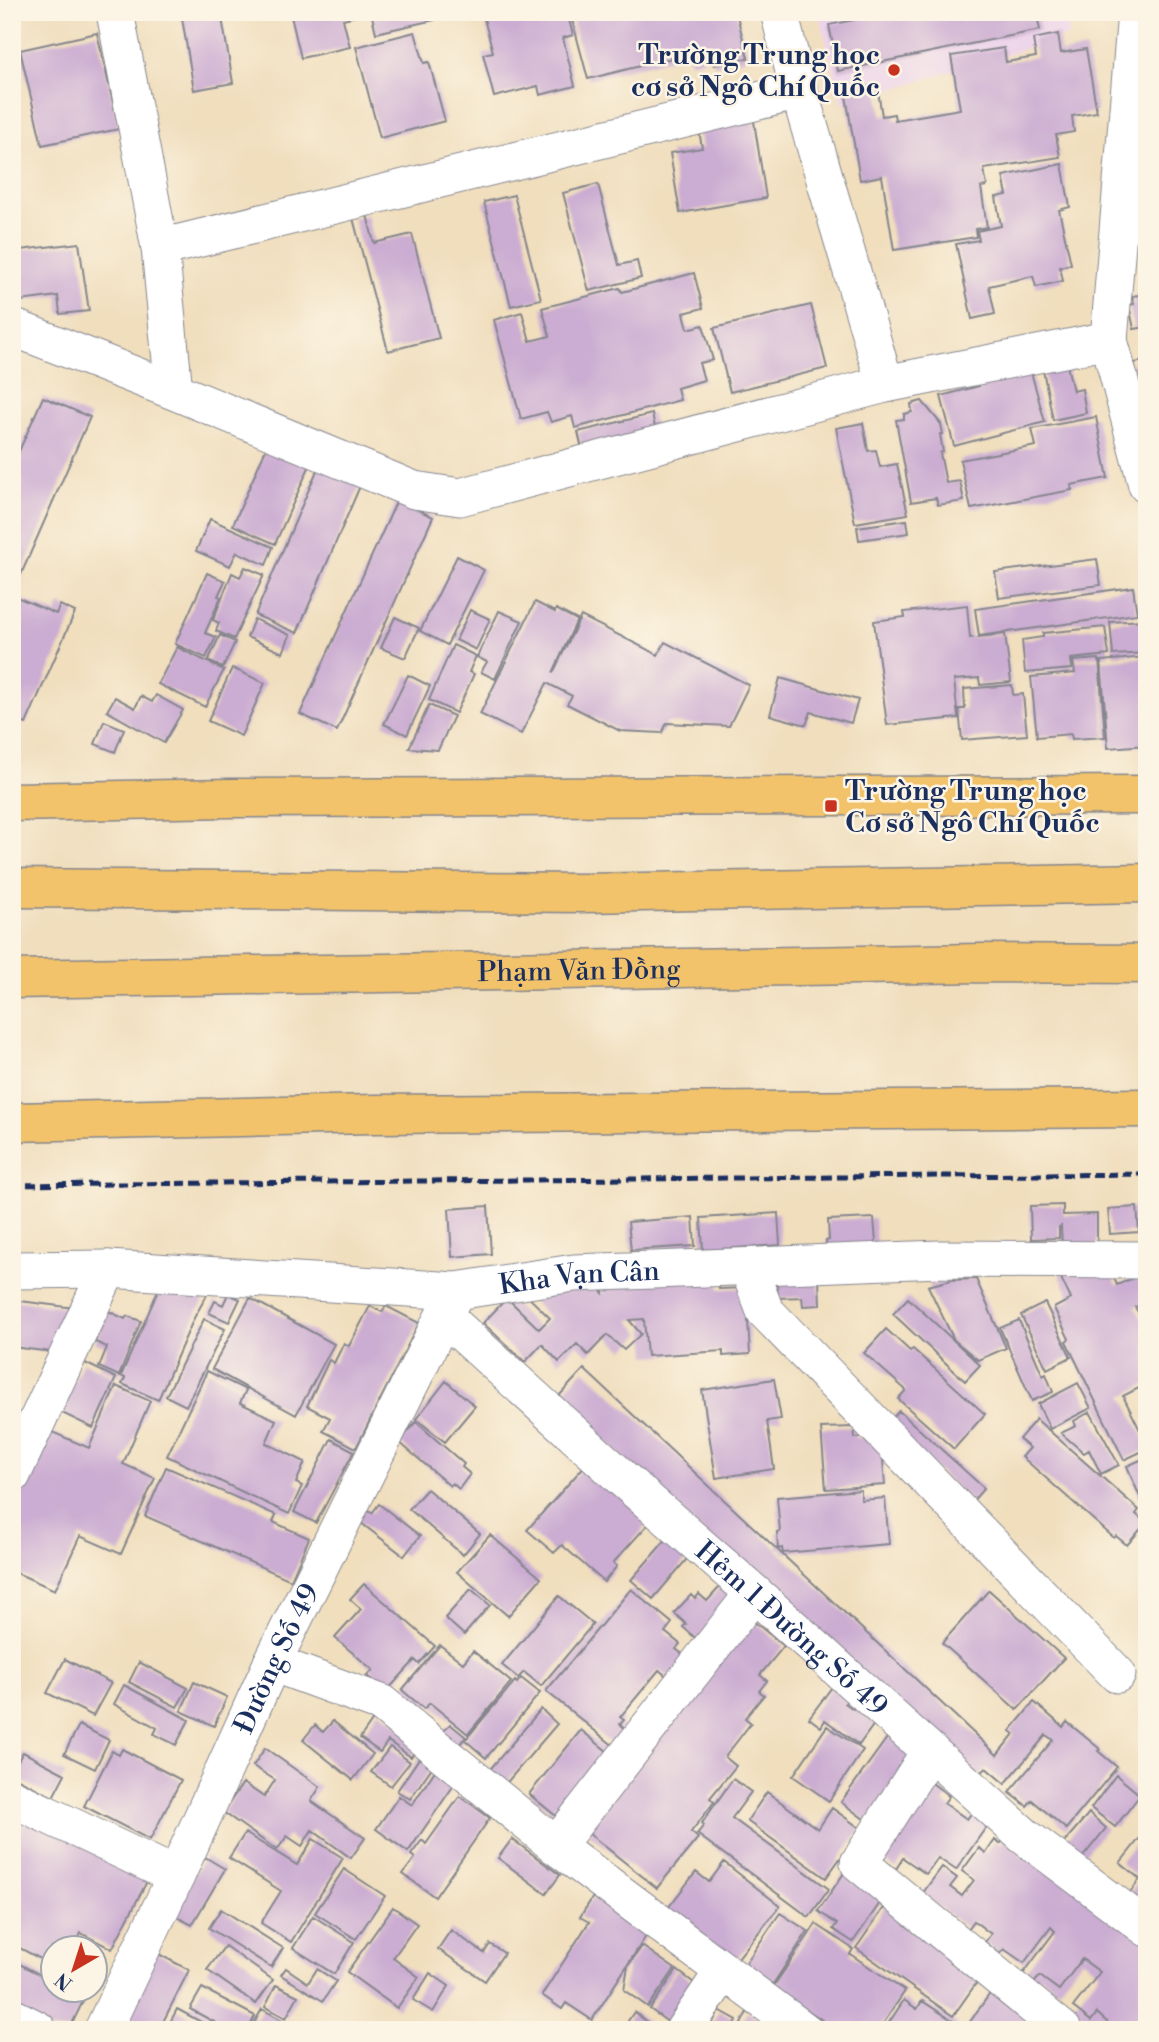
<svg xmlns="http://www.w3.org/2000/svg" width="1159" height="2042" font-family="'Libre Bodoni',serif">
<rect width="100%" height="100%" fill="#fcf5e5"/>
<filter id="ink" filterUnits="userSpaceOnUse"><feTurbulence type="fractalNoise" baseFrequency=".0143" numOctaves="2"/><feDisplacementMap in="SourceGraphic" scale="14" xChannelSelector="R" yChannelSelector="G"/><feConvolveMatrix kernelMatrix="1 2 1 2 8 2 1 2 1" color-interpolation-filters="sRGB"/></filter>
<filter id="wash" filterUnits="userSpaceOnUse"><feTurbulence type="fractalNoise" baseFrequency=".00686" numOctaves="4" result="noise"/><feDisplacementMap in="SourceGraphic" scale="28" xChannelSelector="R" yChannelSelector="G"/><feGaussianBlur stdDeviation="1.57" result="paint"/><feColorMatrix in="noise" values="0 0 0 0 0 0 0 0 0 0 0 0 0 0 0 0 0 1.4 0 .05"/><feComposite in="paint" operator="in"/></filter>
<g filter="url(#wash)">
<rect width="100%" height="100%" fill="#f0debd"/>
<path fill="#ebd1eb" d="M819 12H1070L1068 36 842 104Z"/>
<g id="blocks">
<path fill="#cbacd2" d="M181 12H221L233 83 194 90Z
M290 12H368V13L343 19 350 47 301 58Z
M371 12H432L434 20 376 33Z
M497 12H567L573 35 563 38 575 86 540 95 538 86 494 97 483 54 493 52 483 15Z
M570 12H736L748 58 714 65 712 57 690 62 688 54 588 79Z
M894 12H1036L1040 30 838 71 829 25Z
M415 32 424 63 429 62 445 121 380 138 356 47Z
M97 33 119 129 42 145 20 50Z
M1058 34 1061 53 1086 49 1097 112 1072 116 1074 132 1056 135 1060 157 984 169 987 186 981 187 987 227 975 229 976 237 894 250 882 176 860 180 845 90 877 85 882 116 894 114 895 120 960 109 951 56 1004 48 1006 62 1036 57 1033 39Z
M753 115 766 198 680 213 670 153 702 148 698 124Z
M1062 164 1070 207 1059 210 1071 264 1060 267 1063 281 1036 287 1033 276 989 286 995 314 972 319 956 244 979 240 977 231 1001 226 996 197 1007 195 1003 176Z
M598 184 619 265 637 261 641 278 589 291 563 193Z
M514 195 541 299 511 306 484 202Z
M367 215 374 243 412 234 439 338 388 351 353 218Z
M79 243 89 311 60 314 58 296 21 301 19 288H12V251Z
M694 273 703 308 684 313 688 329 703 325 713 360 699 363 704 380 677 388 680 400 575 428 572 416 551 422 547 412 521 419 494 320 522 312 530 341 550 336 542 308 620 288 622 292Z
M1147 294V327L1134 329 1129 305 1134 304 1132 296Z
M811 305 827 368 730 392 714 328Z
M1147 360V429L1131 364Z
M1067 365 1073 391 1082 389 1086 413 1053 420 1043 370Z
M1031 372 1045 422 954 446 941 396 979 386 978 379Z
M43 397 90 417 12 595 56 614 60 605 75 612 26 724 12 718V467Z
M922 401 941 424 943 434H940L943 452 940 453 946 483 960 481 964 501 938 505 936 498 911 502 896 420 904 419V414L912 412 911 404Z
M652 414 657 435 583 453 578 432Z
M1096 417 1108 478 1071 485 1072 490 971 509 960 460 1036 446 1032 429Z
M863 423 868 451 876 450 880 467 897 464 908 514 855 523 836 428Z
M267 446 310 465 275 544 233 525Z
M321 461 363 479 297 633 255 615Z
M397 500 433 517 337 731 300 714Z
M210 519 273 547 266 565 237 552 230 566 196 551Z
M907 520 909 533 859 540 857 527Z
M457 556 484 570 447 645 420 631Z
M1097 559 1101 585 999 598 995 572Z
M245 567 264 575 234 639 216 631 219 623 213 620 232 573 240 577Z
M207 573 225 581 218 596 221 597 205 633 216 637 206 658 175 644Z
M1133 587 1137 614 979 636 975 609Z
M535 602 555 612 556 609 577 620 553 673 581 616 658 655 665 642 749 685 729 726 667 723 662 733 620 731 567 704 572 696 547 683 521 734 480 714Z
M967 605 970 638 1005 634 1011 682 980 685 979 678 954 680 958 718 887 725 874 621 905 617 904 612Z
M470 610 490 619 476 650 456 640Z
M499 611 522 621 495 679 481 672 487 662 477 657Z
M395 617 419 628 405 658 381 648Z
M254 619 290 635 283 653 247 637Z
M1145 620 1147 653 1113 655 1110 622Z
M1105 627 1109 655 1071 659 1072 669 1025 673 1022 640 1043 637V633Z
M220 635 235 642 223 668 208 661Z
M453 645 476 656 469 672 474 674 456 713 429 700Z
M177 647 224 670 205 707 158 684Z
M1147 657V745L1108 748 1101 661Z
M1099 659 1105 737 1072 739 1071 734 1037 737 1031 677 1075 673 1073 661Z
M232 668 265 683 241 736 208 721Z
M408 675 430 686 407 735 384 724Z
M780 678 858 700 851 723 811 712 806 725 770 715Z
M1012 685 1013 695 1023 694 1027 735 962 740 959 709H965L964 689Z
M156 695 183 710 164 743 107 711 115 697 135 708 141 696 152 702Z
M429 705 454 716 438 750 409 748Z
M104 721 124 729 115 752 95 744Z
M1063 1205V1215L1097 1214V1245L1062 1246 1061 1226 1059 1227V1238L1031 1239 1030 1206Z
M488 1206 491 1254 452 1257 449 1209Z
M1137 1207 1139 1232 1110 1234 1108 1209Z
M778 1213 780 1245 703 1250 701 1218Z
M693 1217 695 1246 631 1250 628 1222Z
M874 1218 877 1255 827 1259 826 1241 829 1240 828 1220Z
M1111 1272 1117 1285 1136 1277 1147 1299V1302L1135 1307 1142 1319 1147 1317V1384L1123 1396 1147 1444V1449L1124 1460 1066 1341 1069 1339 1054 1308 1071 1299 1059 1274Z
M718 1275 719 1289 746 1288 750 1354 723 1356V1351L647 1356 644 1319 629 1320 641 1334 624 1350 607 1335 588 1355 577 1344 559 1362 542 1344 525 1362 483 1323 507 1298 539 1329 550 1318 521 1290 591 1281 603 1293 602 1282Z
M819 1279 820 1305 803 1306 802 1297 778 1298 777 1281Z
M976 1279 1006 1348 978 1360 954 1340 928 1286 951 1280Z
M160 1286 208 1293 194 1318 158 1400 122 1384 125 1378 121 1376Z
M228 1294 240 1299 229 1322 209 1313 215 1301 223 1305Z
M250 1298 334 1344 296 1415 212 1369Z
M908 1298 980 1365 965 1381 893 1314Z
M12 1300 83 1309 60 1353 12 1347Z
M1045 1303 1071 1357 1047 1369 1021 1315Z
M370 1306 382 1312 386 1306 419 1323 356 1448 323 1431 330 1418 307 1406 329 1360 334 1363 344 1343 349 1346Z
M108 1311 125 1319 127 1316 141 1321 119 1376 99 1367 107 1347 95 1342Z
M204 1319 225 1329 186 1406 166 1396Z
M1019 1320 1043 1376 1046 1374 1053 1392 1032 1401 1000 1328Z
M886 1329 910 1351 913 1349 985 1414 954 1449 898 1399 906 1390 864 1353Z
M83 1362 116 1378 93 1428 60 1412Z
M584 1369 997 1755 1014 1734 1010 1731 1034 1702 1063 1727 1067 1722 1100 1749 1098 1751 1117 1767 1066 1829 1032 1800 1027 1806 1009 1792 1053 1740 1046 1735 1005 1784 986 1768 972 1784 558 1397Z
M207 1371 246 1390 240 1403 276 1420 266 1443 305 1462 296 1483 302 1486 289 1514 167 1456Z
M774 1379 781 1419 767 1421 774 1469 716 1478 702 1390Z
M446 1381 475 1406 445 1442 416 1419Z
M1078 1383 1091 1408 1050 1429 1038 1404Z
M116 1386 150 1401 123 1464 155 1478 121 1554 80 1536 55 1590 12 1571V1495L43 1428 89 1448Z
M899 1411 984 1488 972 1502 887 1424Z
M1090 1412 1119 1465 1101 1474 1089 1450 1084 1453 1061 1433 1076 1426 1074 1421Z
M1036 1419 1139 1510 1136 1514 1146 1523 1127 1545 1116 1536 1114 1538 1022 1457 1030 1448 1019 1439Z
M416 1422 464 1464 462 1467 470 1474 459 1489 452 1483 450 1486 399 1442Z
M854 1427 855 1438 881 1436 885 1485 826 1489 821 1428Z
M331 1439 354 1451 316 1523 294 1512Z
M1147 1457V1500L1142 1502 1127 1466Z
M588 1462 652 1520 613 1563 617 1566 604 1582 562 1545 554 1553 527 1530Z
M166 1467 276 1515 273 1522 309 1538 291 1580 145 1516Z
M427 1489 480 1534 463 1555 409 1509Z
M861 1490V1500L885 1498 889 1544 783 1553 782 1548 778 1549 777 1532H780L777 1497Z
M379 1504 420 1536 404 1556 356 1519 365 1507 372 1513Z
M676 1528 698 1546 653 1599 631 1580Z
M490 1535 541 1578 508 1616 457 1572Z
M730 1576 748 1592 701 1643 683 1627 686 1624 674 1613 691 1595 695 1599 699 1594 707 1601Z
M364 1584 435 1646 419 1664 415 1660 386 1692 367 1676 373 1670 335 1638 361 1609 350 1599Z
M471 1589 490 1605 464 1635 445 1618Z
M631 1589 672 1623 665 1632 680 1644 676 1649 687 1658 670 1679 659 1670 620 1717 624 1720 620 1724 628 1731 615 1747 546 1691Z
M989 1590 1064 1658 1017 1710 942 1643Z
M559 1596 593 1624 541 1686 524 1672 518 1678 502 1665Z
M747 1616 784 1646 760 1675 767 1681 759 1691 764 1695 745 1718 751 1723 725 1757 736 1766 710 1798 714 1802 691 1832 698 1838 657 1888 577 1824Z
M440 1645 463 1663 473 1651 511 1682 468 1734 430 1703 424 1709 402 1690Z
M65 1659 111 1683 93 1716 47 1693Z
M139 1662 188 1688 177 1707 129 1682Z
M521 1678 540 1693 486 1758 465 1740 515 1681 517 1683Z
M194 1682 227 1697 214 1726 181 1711Z
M835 1683 851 1695 845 1703 853 1709 858 1703 879 1717 859 1745 825 1720 821 1727 809 1718Z
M124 1685 189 1720 176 1745 154 1734 157 1728 114 1704Z
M541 1709 557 1724 503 1787 487 1773Z
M379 1711 422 1741 411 1757 388 1741 380 1752 360 1738Z
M333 1721 373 1754 353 1780 303 1740 315 1725 323 1732Z
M450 1724 466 1737 452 1753 436 1739Z
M79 1725 109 1740 95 1769 64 1754Z
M827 1726 863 1750 829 1801 793 1776Z
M581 1730 608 1752 556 1816 529 1794Z
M892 1731 919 1750 868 1822 841 1802Z
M390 1747 410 1762 391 1786 371 1772Z
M265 1748 320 1787 311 1801 365 1838 351 1858 312 1830 302 1846 287 1836 277 1850 223 1812 243 1783 264 1797 275 1780 253 1766Z
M122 1749 181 1780 150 1840 84 1806 112 1751 119 1755Z
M424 1751 437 1760 410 1799 397 1791Z
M23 1752 65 1774 53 1797 12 1776V1771Z
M436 1769 456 1782 408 1852 376 1829 399 1796 412 1805Z
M920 1774 949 1796 944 1803 967 1819 978 1804 994 1816 956 1870 938 1858 926 1874 903 1858 896 1869 866 1847Z
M1116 1775 1140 1795 1115 1827 1091 1808Z
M733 1779 751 1792 732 1818 829 1889 809 1917 697 1834 704 1825 702 1823Z
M12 1787 157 1862 112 1949 81 1933 74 1948H52V1965L12 1944Z
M767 1792 818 1829 832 1808 861 1829 826 1878 747 1821Z
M460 1796 490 1818 435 1897 403 1874 415 1858 411 1855 422 1840 426 1844Z
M1089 1813 1106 1828 1078 1863 1060 1847Z
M1147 1829V1905L1130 1893 1140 1879 1120 1863Z
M245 1833 297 1865 313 1839 343 1858 291 1942 261 1923 281 1891 229 1858Z
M512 1839 560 1875 546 1894 498 1858Z
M1004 1839 1147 1935V2030H1116L1097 2013 1091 2021 1073 2007 1100 1972 1082 1959 1059 1990 1040 1976 1034 1983 1023 1974 1055 1931 1051 1927 1024 1963 1004 1949 1000 1954 985 1942 991 1934 974 1921 968 1929 922 1894 942 1867 957 1878 950 1887 962 1896 974 1880 962 1871 979 1848 986 1853 995 1840 1000 1844Z
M205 1857 225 1869 192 1925 171 1914Z
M853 1860 891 1887 853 1942 833 1929 837 1924 818 1911Z
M724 1862 780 1906 734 1963 661 1917 696 1872 709 1882Z
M344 1869 385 1896 356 1939 315 1913Z
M895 1892 989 1965 953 2016 856 1948Z
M593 1897 648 1933 592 2020 566 2003 562 2009 542 1995 589 1922 580 1917Z
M393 1907 417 1924 393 1958 419 1977 397 2008 347 1972Z
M221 1909 283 1948 271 1967 209 1928Z
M780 1913 808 1931 765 1996 737 1976Z
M313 1916 354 1942 334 1974 293 1948Z
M816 1924 853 1949 850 1954 905 1991 879 2030H826L830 2025 810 2012 808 2016 773 1987Z
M451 1930 484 1953 490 1944 504 1953 485 1981 438 1949Z
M225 1946 273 1980 256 2004 207 1970Z
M642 1946 675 1969 648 2007 624 1990 628 1966Z
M151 1950 189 1970 159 2030H136L116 2019Z
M12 1960 52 1981V1990H70L85 1997 69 2030H50L12 2010Z
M286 1968 308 1983 317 1969 336 1981 323 2001 281 1975Z
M677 1970 694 1983 668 2022 650 2009Z
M430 1973 449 1986 433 2012 413 2000Z
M1003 1975 1079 2030H967L965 2029Z
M276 1985 298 1996 286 2018 265 2007Z
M202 1988 255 2016 248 2030H229L190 2009Z
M904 2000 917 2009 922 2001 958 2024 954 2030H884Z
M177 2009 216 2030H166Z
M262 2009 287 2023 284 2030H250Z
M719 2010 737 2020 732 2030H709Z
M634 2012 658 2030H622Z
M747 2012 766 2022 762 2030H738Z"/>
</g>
</g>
<g filter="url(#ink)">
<use href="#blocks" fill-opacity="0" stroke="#86868e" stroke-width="2"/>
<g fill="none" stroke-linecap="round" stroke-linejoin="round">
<defs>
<g id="minor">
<path d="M115 12 160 248 174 391"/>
<path d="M779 12 799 91 885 384"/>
<path d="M1136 12 1109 340 1147 485"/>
<path d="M160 248 799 91"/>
<path d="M12 327 174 391 414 490 460 497 885 384 1109 340"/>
<path d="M748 1267 765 1311 1117 1674"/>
<path id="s1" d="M12 1270 108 1269 456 1291 574 1273 940 1259 1147 1260"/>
<path id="s2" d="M445 1317 622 1478 754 1593 1023 1835 1147 1928"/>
<path d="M12 1475 108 1269"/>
<path d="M272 1663 381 1703 556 1846 803 2030"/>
<path d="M930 1751 859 1863 1063 2030"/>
<path d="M12 1798 176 1876"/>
<path d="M556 1846 754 1593"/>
<path d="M12 2017 38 2030"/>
<path id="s3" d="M103 2030 176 1876 272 1663 454 1295"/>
<path d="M684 2030 723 1972"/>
</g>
<path id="major" d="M12 802 230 798 1147 795
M12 1122 374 1114 1147 1108"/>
<g id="highway">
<path d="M12 888 582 893 1147 883"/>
<path id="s4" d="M12 979 981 963 1147 964"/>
</g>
</defs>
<use href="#minor" stroke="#86868e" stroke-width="39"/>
<use href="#major" stroke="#86868e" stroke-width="41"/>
<use href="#highway" stroke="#86868e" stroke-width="41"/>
<use href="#minor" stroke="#fff" stroke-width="37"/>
<use href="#major" stroke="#f2c36a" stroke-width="38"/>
<use href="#highway" stroke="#f2c36a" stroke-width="38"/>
<path stroke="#1b2f5e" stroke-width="5" stroke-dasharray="10 5" stroke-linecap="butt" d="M12 1185 1147 1174"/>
</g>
</g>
<g fill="#c8321e" stroke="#fcf5e5" stroke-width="2.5">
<circle cx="894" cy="70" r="7"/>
<rect x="824" y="799" width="14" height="14" rx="3.5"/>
</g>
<g text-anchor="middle" stroke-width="5" stroke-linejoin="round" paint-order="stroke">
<g font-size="28" font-weight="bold" fill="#1b2f5e" stroke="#fcf5e5" text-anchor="end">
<text x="880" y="64">Trường Trung học<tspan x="880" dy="32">cơ sở Ngô Chí Quốc</tspan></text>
<text x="845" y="800" text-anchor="start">Trường Trung học<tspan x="845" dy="32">Cơ sở Ngô Chí Quốc</tspan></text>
</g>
<g font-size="28" fill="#1b2f5e" stroke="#fcf5e5">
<text dy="10" stroke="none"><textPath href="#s4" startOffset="567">Phạm Văn Đồng</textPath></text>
<text dy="10" stroke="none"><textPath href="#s1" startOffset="569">Kha Vạn Cân</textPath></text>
<text dy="10" stroke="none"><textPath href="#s2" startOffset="466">Hẻm 1 Đường Số 49</textPath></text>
<text dy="10" stroke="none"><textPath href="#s3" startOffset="410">Đường Số 49</textPath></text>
</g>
</g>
<rect width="1159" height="2042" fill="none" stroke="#fcf5e5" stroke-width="42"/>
<g transform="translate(74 1969) rotate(219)"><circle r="33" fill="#fcf5e5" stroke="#a2a6af" stroke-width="2"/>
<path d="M0-5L12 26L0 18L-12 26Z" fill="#c8321e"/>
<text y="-10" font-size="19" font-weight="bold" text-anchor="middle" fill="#1b2f5e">N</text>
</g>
</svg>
